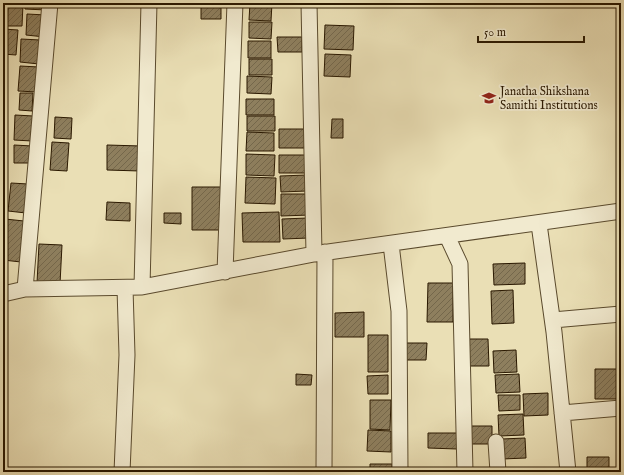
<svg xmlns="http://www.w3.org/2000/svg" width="624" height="475" font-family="'IM FELL English',serif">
<defs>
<pattern id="building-hatch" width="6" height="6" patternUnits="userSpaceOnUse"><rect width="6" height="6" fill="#8e7f5e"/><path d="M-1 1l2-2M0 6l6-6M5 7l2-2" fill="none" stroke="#74674b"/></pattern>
</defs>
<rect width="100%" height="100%" fill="#eadfb5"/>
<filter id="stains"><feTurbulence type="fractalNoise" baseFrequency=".005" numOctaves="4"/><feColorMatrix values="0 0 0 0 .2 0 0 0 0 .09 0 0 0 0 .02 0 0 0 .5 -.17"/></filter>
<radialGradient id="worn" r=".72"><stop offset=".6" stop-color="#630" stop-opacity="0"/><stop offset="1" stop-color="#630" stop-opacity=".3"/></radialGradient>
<path fill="url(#building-hatch)" stroke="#2a1800" d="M8 3 23 4 22 26H7Z
M25 3H46V10L25 9Z
M201 3 221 4V19H201Z
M250 3H272L271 21 249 20Z
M27 14 46 15 45 37 26 35Z
M249 22H272L271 39 249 38Z
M325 25 354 26 353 50 324 49Z
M3 29 18 30 16 55 3 54Z
M277 37H302V52H278Z
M21 39 40 40 39 64 20 62Z
M248 41H271V58H248Z
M325 54 351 55 350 77 324 76Z
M249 59H272V75H249Z
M20 66 39 67 37 92 18 91Z
M247 76 272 77 271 94 247 93Z
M20 93H33L32 111 19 110Z
M246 99H274V115H246Z
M15 115 33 116 32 141 14 140Z
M247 116H275V131H247Z
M55 117 72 118 71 139 54 138Z
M332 119H343V138H331Z
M279 129H309V148H279Z
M247 132 274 133V151H246Z
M52 142 69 143 67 171 50 170Z
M14 145 32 146 31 163H14Z
M107 145 141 146 140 171 107 170Z
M246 154 275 155 274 176 246 175Z
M279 155H307V173H279Z
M307 175V191L281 192 280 176Z
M246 177 276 178 275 204 245 203Z
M11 183 28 184 26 213 8 211Z
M192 187H224V230H192Z
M281 194H310V215L281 216Z
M107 202 130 203V221L106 220Z
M279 212 280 242H243L242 213Z
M164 213H181V224L164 223Z
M308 218 309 238 283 239 282 219Z
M5 219 24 221 21 262 3 260Z
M39 244 62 245 60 284 37 283Z
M525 263V284L494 285 493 264Z
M617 266H621V307H620Z
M428 283H453V322H427Z
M513 290 514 323 492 324 491 291Z
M364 312V337H335V313Z
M368 335H388V372H368Z
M467 339H488L489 366H467Z
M406 343H427L426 360H406Z
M516 350 517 372 494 373 493 351Z
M595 369H621V399H595Z
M296 374 312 375 311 385H296Z
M519 374 520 392 496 393 495 375Z
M388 375V394H368L367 376Z
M548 393V415L524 416 523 394Z
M498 395H520V410L499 411Z
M370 400H391L390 430 370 429Z
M523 414 524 435 499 436 498 415Z
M470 426H492V444H470Z
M368 430 391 431V452L367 451Z
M428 433H457V449L428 448Z
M525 438 526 458 502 459V439Z
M587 457H609V472H587Z
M370 464H392V472H370Z"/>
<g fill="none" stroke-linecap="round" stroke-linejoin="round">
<defs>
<path id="minor" d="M309 3 314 254
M539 224 554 332 568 472
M447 236 460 264 465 472
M391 244 399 311 400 472
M225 272 235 3
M142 287 149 3
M25 289 50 3
M3 294 25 289 142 287 314 254 621 211
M553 320 621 314
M562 413 621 408
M496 442 498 472
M122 472 127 355 125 288
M324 472 325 252"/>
</defs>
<use href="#minor" stroke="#5a4a2d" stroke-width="17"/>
<use href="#minor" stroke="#f1eacf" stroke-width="15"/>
</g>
<defs>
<symbol id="university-bare" viewBox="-9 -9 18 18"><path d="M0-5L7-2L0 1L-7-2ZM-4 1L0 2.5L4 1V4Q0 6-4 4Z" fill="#8f2418" stroke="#f1eacf" stroke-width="2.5" paint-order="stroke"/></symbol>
</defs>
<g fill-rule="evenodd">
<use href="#university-bare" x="479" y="88" width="20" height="20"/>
</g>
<g text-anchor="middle" stroke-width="3.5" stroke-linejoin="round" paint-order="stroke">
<g font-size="12" fill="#2a1800" stroke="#f1eacf" text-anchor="start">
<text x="500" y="95">Janatha Shikshana<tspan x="500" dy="14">Samithi Institutions</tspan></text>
</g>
</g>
<rect width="624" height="475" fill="none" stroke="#eadfb5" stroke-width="16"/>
<rect x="4" y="4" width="616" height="467" fill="none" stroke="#2a1800" stroke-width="2"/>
<rect x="8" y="8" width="608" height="459" fill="none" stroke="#2a1800"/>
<path d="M478 36v6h106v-6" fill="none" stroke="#2a1800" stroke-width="2"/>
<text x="484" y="36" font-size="12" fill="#2a1800" stroke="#f1eacf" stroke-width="3" paint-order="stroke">50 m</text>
<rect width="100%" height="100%" filter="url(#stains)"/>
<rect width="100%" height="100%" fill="url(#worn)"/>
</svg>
